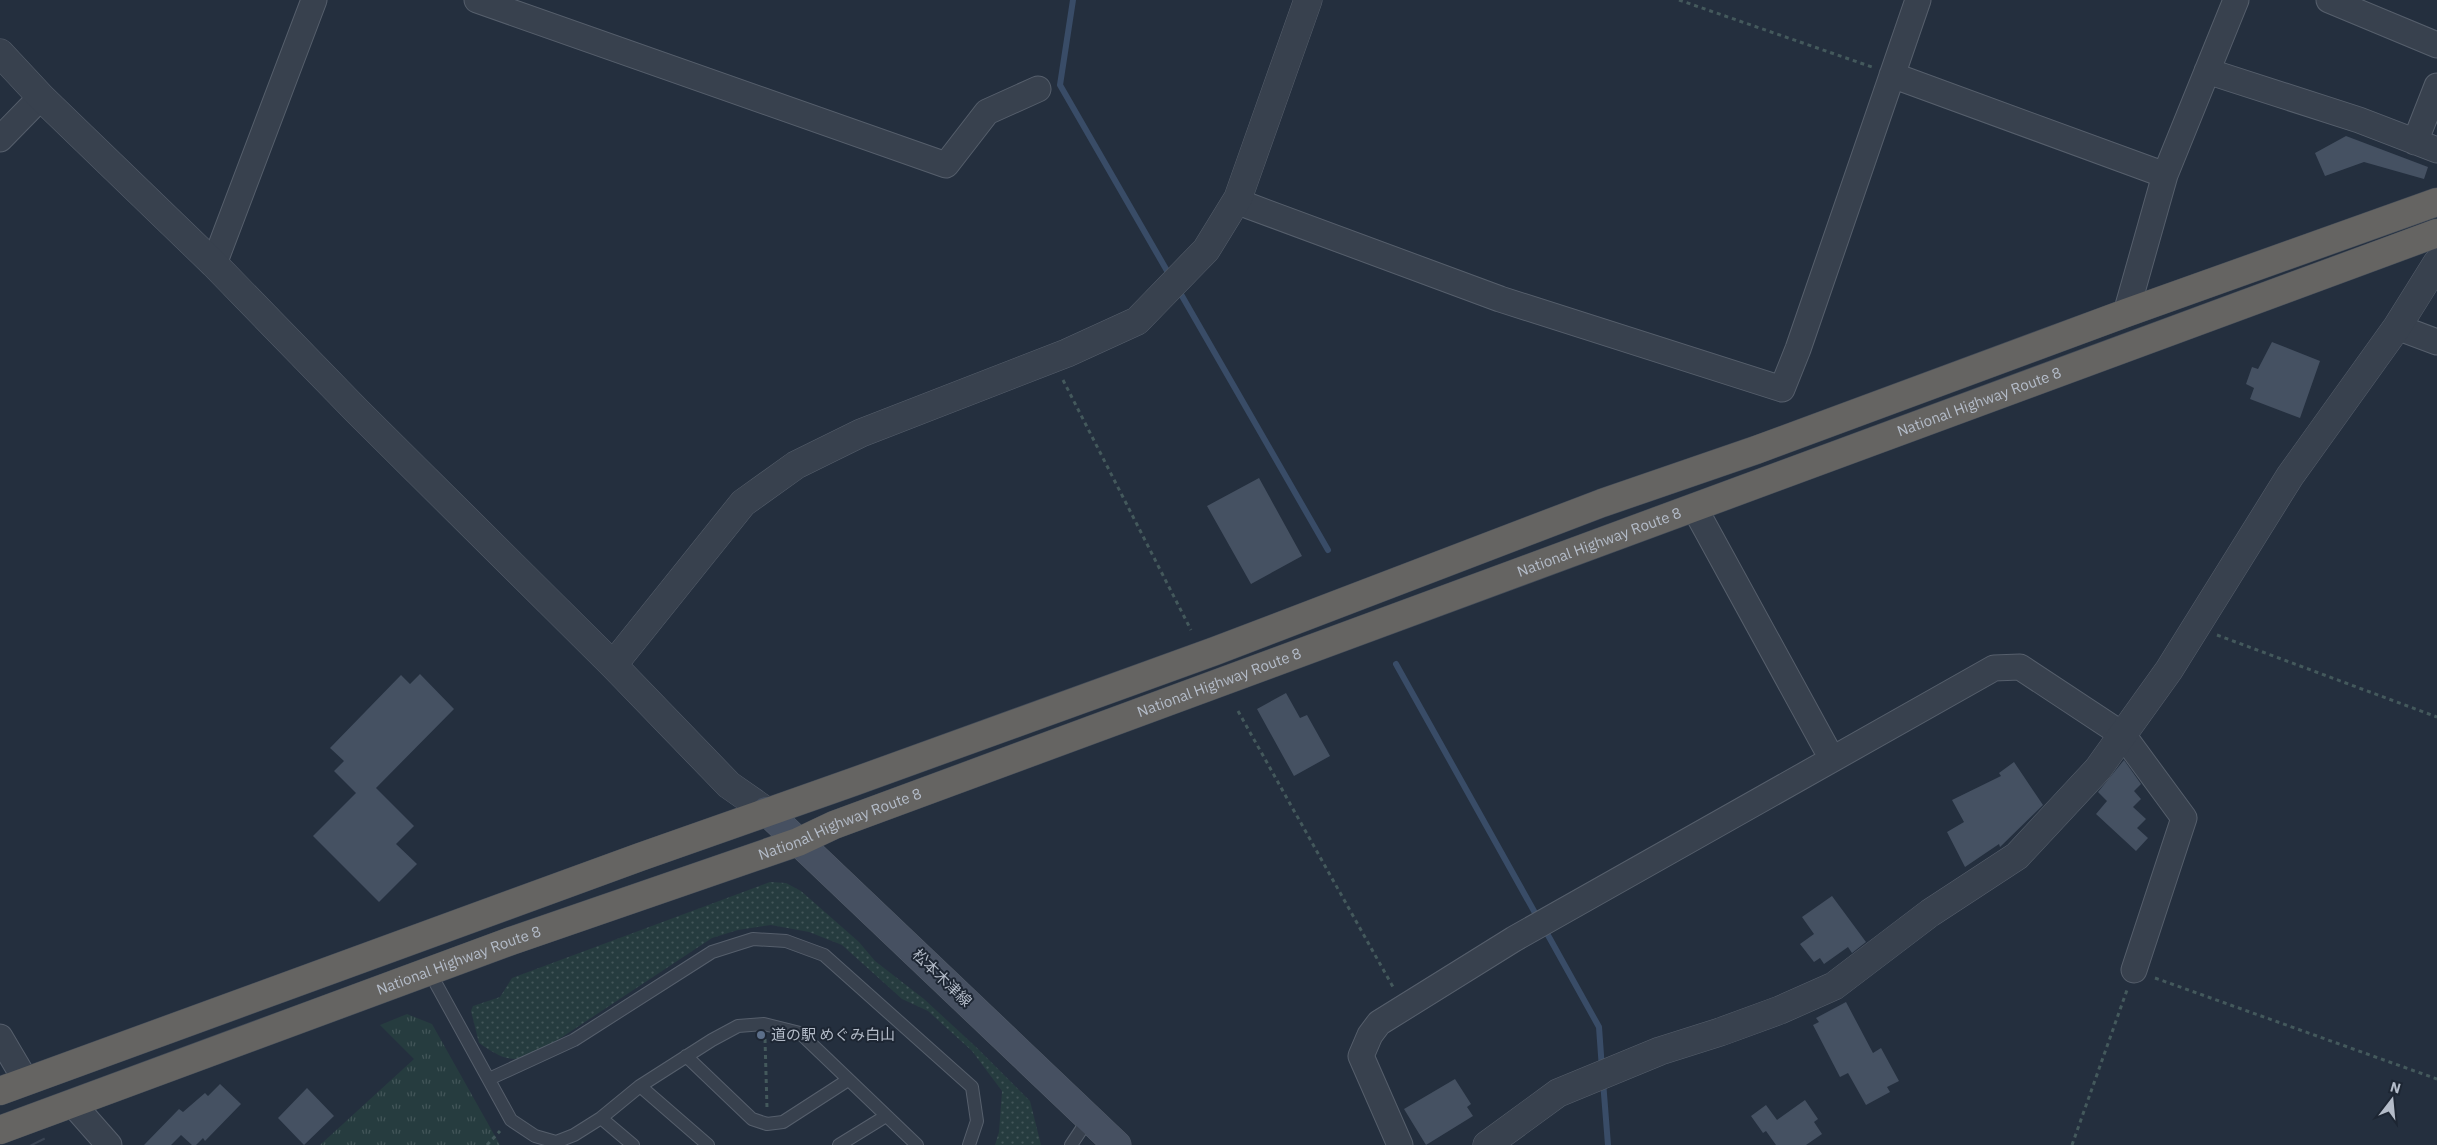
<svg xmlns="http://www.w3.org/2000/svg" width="2437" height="1145" font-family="'IBM Plex Sans','Noto Sans JP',sans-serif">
<defs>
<pattern id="grass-dots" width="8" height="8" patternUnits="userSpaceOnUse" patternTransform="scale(1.25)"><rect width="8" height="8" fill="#263c3f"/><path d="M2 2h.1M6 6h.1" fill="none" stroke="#435659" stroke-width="1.8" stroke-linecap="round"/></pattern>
<pattern id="park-tufts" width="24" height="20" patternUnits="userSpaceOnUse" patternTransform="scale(1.25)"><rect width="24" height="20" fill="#263c3f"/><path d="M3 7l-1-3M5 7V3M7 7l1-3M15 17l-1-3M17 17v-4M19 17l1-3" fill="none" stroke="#435659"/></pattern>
</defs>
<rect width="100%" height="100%" fill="#242f3e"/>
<path fill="url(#grass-dots)" d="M770 882 786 883 801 891 859 942 875 961 924 999 976 1047 1030 1101 1041 1145H995L999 1132 1002 1091 972 1051 928 1011 902 999 842 945 809 932 771 925 738 930 712 938 535 1055C510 1064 500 1057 479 1043L471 1011 473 1006 500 997 512 978Z"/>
<path fill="url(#park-tufts)" d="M407 1014 432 1024 500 1145H320L414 1059 380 1025Z"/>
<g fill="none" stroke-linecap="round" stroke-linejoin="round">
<path stroke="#394c67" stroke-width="6" d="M1073 0 1060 85 1170 276
M1178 289 1328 550
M1396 664 1539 920
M1544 928 1599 1027 1602 1069
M1603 1081 1608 1145"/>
</g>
<path fill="#455162" d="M2346 136 2428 167 2424 179 2364 162 2325 176 2315 153Z
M2272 342 2320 361 2300 418 2250 399 2254 388 2246 384 2252 367 2258 369Z
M1259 478 1302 556 1251 584 1207 506Z
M420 674 454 709 376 788 414 826 396 844 417 864 379 902 313 836 356 793 334 771 344 761 330 748 401 675 410 684Z
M1286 693 1300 718 1307 715 1330 756 1294 776 1257 709Z
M2124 760 2141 784 2134 791 2141 799 2133 807 2146 819 2137 828 2148 838 2136 851 2096 814 2107 801 2098 792Z
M2014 762 2043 805 2000 847 1999 844 1965 867 1947 832 1964 822 1952 800 2001 776 1999 773Z
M1832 896 1866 942 1852 953 1848 947 1824 964 1820 958 1814 962 1800 944 1814 934 1802 917Z
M1846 1002 1873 1053 1881 1048 1899 1081 1887 1087 1890 1092 1866 1105 1848 1073 1840 1077 1813 1025 1819 1022 1816 1018Z
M1455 1079 1471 1104 1467 1107 1473 1116 1426 1145 1404 1109Z
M220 1084 241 1104 205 1141 203 1138 196 1145H192L181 1135 171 1145H144L179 1109 183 1112 205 1093 208 1096Z
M307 1088 334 1116 304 1145 278 1118Z
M1805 1100 1818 1119 1814 1122 1822 1134 1806 1145H1776L1766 1131 1763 1133 1751 1116 1766 1105 1777 1120Z"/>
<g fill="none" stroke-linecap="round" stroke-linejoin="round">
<path stroke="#3a4453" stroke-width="25" stroke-dasharray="25 12" stroke-linecap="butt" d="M0 1077 34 1145"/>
<defs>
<path id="service" d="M429 971 511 1120 535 1136 556 1142 574 1135 601 1118 640 1086 712 1040 738 1026 764 1024 800 1033 917 1145
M686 1056 752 1119 767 1124 783 1122 848 1080
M489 1079 574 1040 712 952 753 939 786 941 824 955 972 1087 977 1121 969 1145
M640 1086 708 1145
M601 1118 633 1145
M839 1145 886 1116
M1071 1145 1089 1118"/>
<path id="minor" d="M477 0 946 165 987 112 1038 89
M2329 0 2437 45
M2207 71 2359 120 2437 150
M1892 75 2165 175
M0 139 41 97
M2415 142 2437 86
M1238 198 1249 206 1500 299 1782 389 1798 349 1918 0
M214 264 314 0
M2126 313 2165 175 2236 0
M2397 327 2437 342
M1694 507 1832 759
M0 1037 26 1081
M72 1103 109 1145
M1400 1145 1361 1056 1370 1035 1379 1023 1514 939 1994 668 2020 667 2123 735 2184 818 2134 970"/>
<path id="tertiary" d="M0 53 41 97 214 264 357 411 613 665 729 785 766 811
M613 665 743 503 796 465 861 433 1067 353 1137 321 1206 250 1238 198 1308 0
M1487 1145 1558 1093 1660 1051 1720 1032 1780 1010 1834 986 1930 913 2017 856 2098 769 2169 670 2290 476 2397 327 2437 263"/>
<path id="secondary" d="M766 811 1117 1145"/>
<g id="trunk">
<path d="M0 1091 640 857 853 782 1215 651 1602 503 1756 450 2126 313 2437 202"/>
<path id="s1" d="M0 1130 511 941 798 842 834 825 2437 233"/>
</g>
</defs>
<use href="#service" stroke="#565f6c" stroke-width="14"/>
<use href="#minor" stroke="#565f6c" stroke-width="27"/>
<use href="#tertiary" stroke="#565f6c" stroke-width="29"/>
<use href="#secondary" stroke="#565f6c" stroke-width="29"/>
<use href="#trunk" stroke="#434c59" stroke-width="29"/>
<path stroke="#44595c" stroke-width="3" stroke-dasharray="4 4" stroke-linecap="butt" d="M1679 0 1872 67
M1063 380 1191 630
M2217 635 2437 717
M1238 711 1393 987
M2155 978 2437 1079
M765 1039 767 1108
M487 1145 500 1131
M2072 1145 2127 990"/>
<use href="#service" stroke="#38414e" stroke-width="12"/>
<use href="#minor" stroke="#38414e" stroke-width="25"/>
<use href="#tertiary" stroke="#38414e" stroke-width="28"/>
<use href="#secondary" stroke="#465061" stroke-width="28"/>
<use href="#trunk" stroke="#656462" stroke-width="28"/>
</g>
<circle fill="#5c6f8a" stroke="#1d2633" stroke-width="2" cx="761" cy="1035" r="5"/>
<g text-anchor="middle" stroke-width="4" stroke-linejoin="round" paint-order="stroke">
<g font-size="15" fill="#b4bcc9" stroke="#1d2633">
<text dy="5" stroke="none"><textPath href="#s1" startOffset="2109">National Highway Route 8</textPath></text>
<text dy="5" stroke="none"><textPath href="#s1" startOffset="1704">National Highway Route 8</textPath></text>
<text dy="5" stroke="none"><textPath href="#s1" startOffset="1299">National Highway Route 8</textPath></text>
<text dy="5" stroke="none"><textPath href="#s1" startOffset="894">National Highway Route 8</textPath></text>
<text dy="5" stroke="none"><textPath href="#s1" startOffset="489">National Highway Route 8</textPath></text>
<text transform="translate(942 978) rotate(44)" y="5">松本木津線</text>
</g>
<g font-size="15" fill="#b4bcc9" stroke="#1d2633" text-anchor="start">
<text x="771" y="1040">道の駅 めぐみ白山</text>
</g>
</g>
<g transform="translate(2392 1100) rotate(16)" stroke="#1d2633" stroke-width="4" paint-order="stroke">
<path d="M0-4L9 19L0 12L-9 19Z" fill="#b4bcc9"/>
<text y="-8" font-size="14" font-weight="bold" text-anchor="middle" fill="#b4bcc9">N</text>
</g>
</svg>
